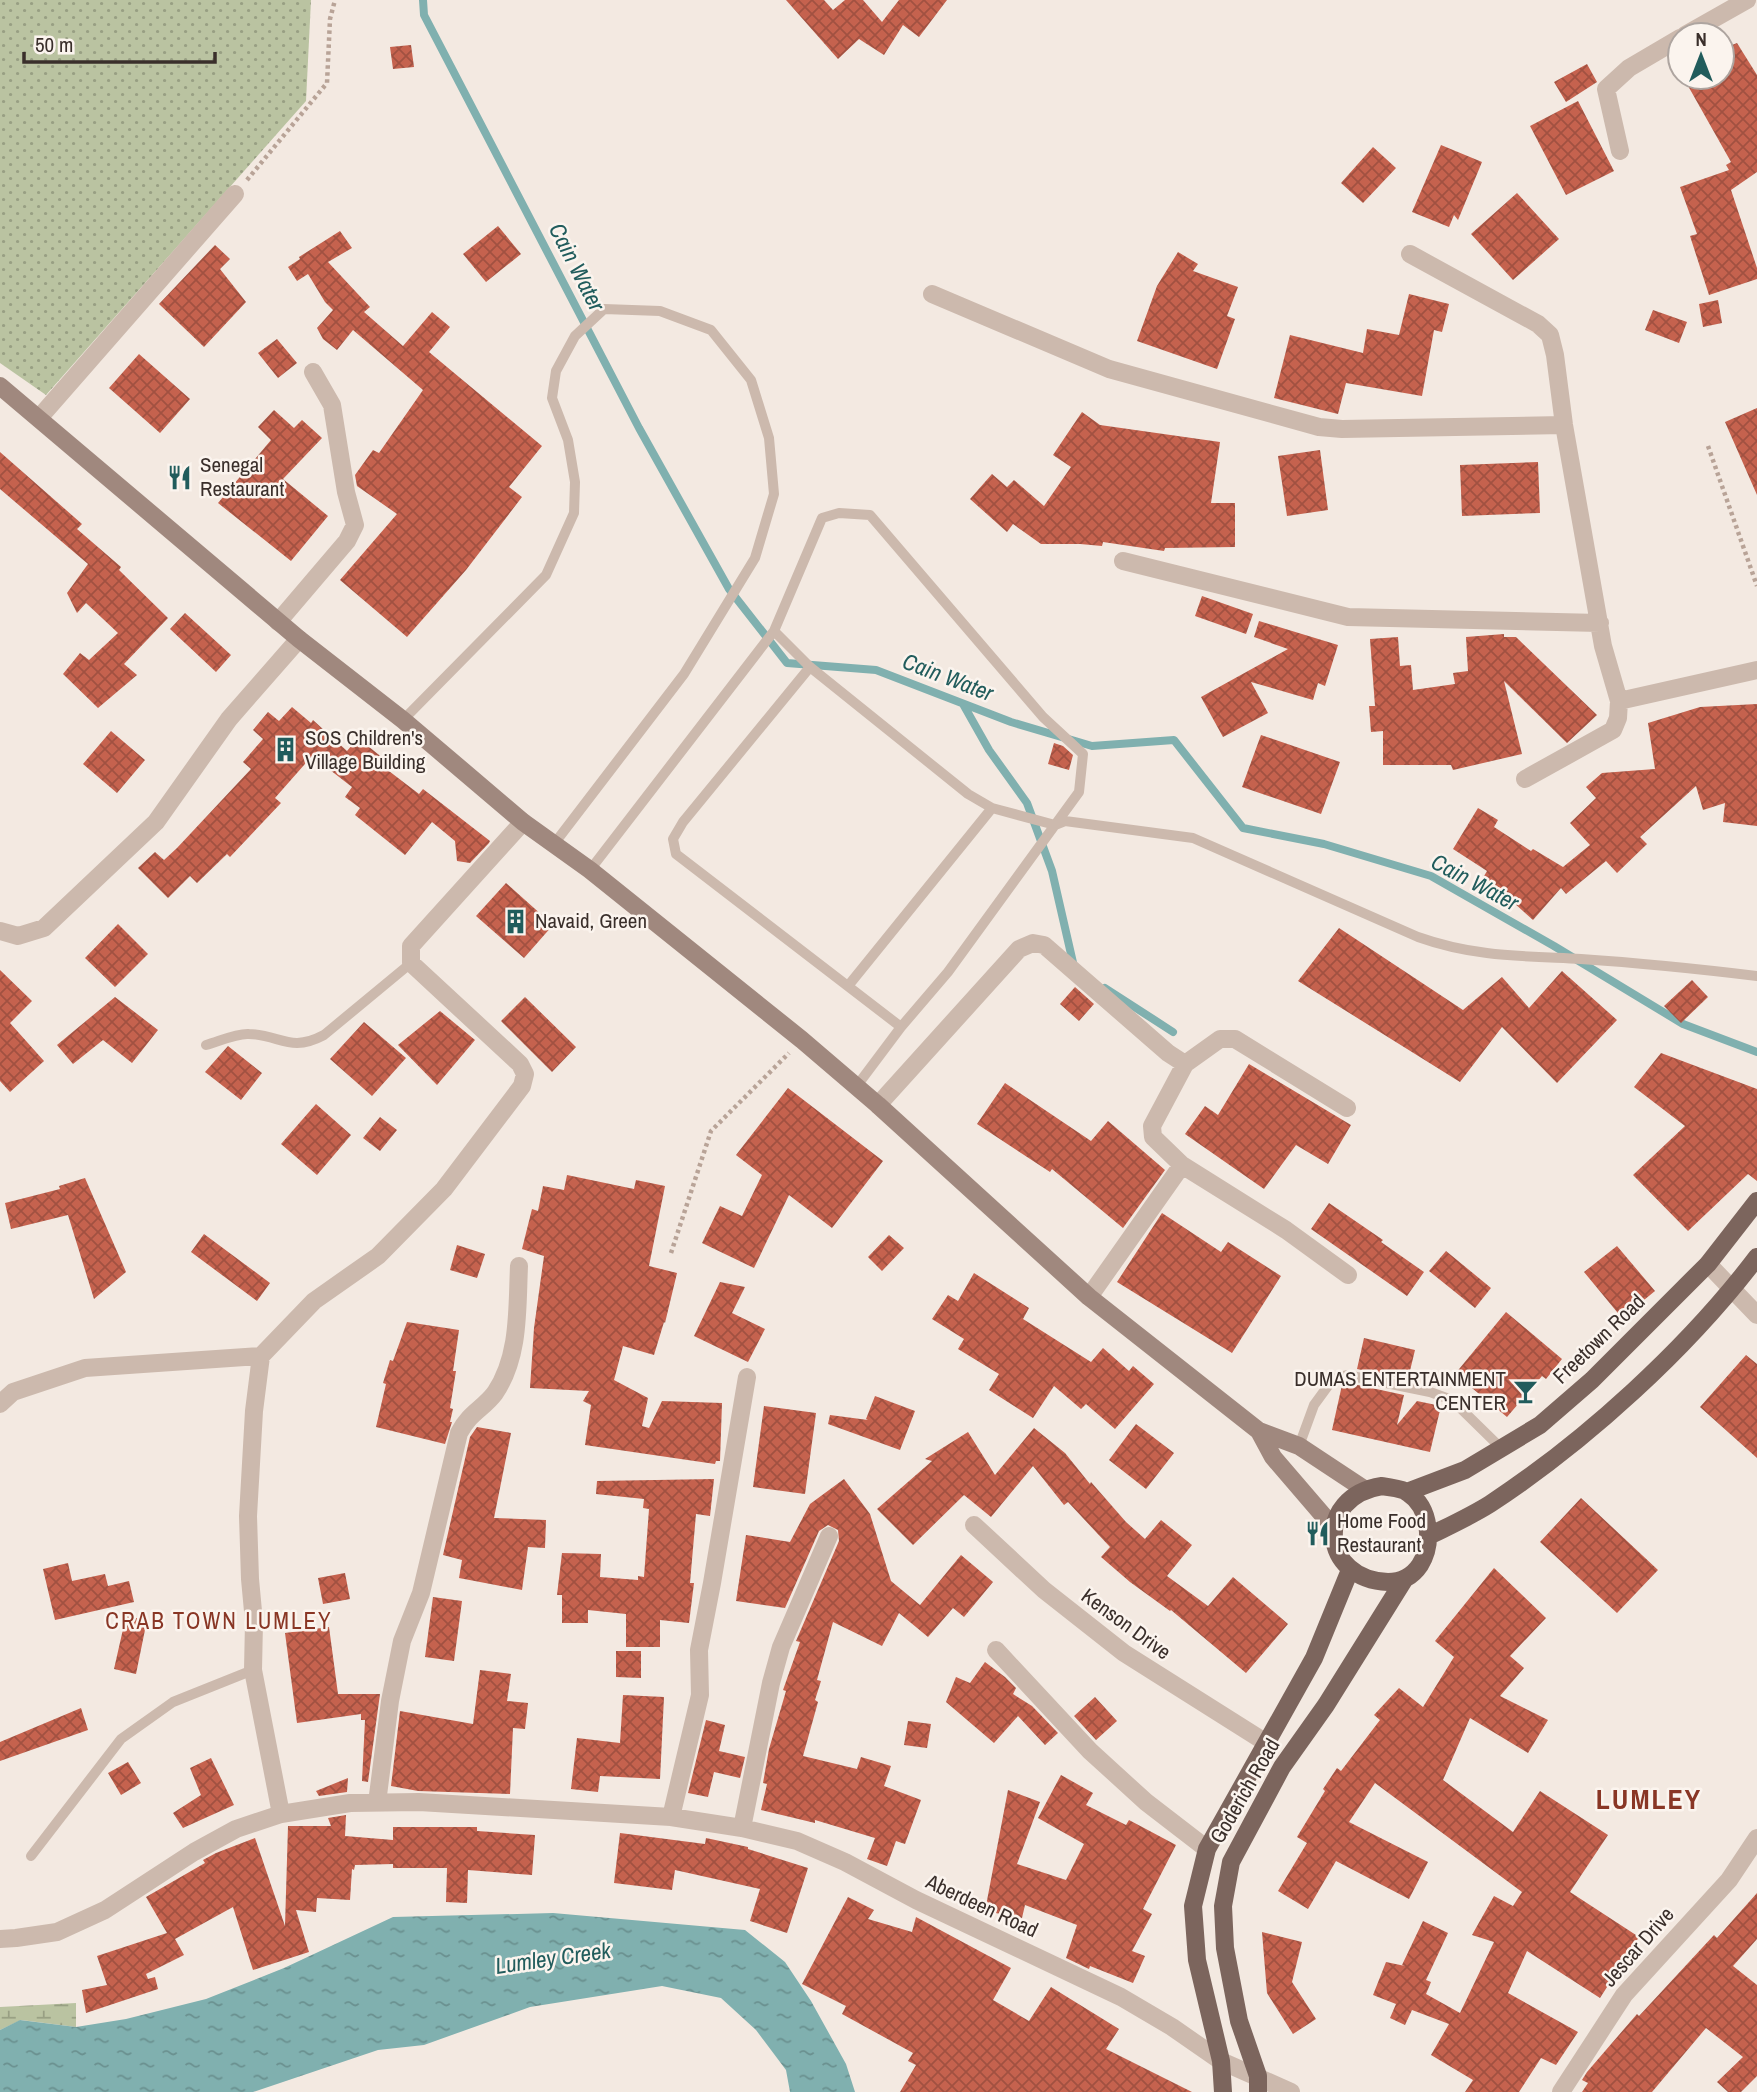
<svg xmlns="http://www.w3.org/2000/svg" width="1757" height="2092" font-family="'Archivo Narrow',sans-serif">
<defs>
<pattern id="grass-dots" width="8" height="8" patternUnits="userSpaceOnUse" patternTransform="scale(1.75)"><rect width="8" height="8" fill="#bac3a1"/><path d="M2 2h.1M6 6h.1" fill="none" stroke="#989f83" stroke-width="1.8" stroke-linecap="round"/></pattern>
<pattern id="wetland-marsh" width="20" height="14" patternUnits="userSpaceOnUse" patternTransform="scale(1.75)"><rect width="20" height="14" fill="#bac3a1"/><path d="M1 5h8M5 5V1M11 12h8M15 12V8" fill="none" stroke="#989f83"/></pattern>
<pattern id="water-ripples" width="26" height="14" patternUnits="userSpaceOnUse" patternTransform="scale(1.75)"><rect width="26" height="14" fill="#80b0af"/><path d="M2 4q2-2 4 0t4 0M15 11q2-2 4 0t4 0" fill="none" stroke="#6a908f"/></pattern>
<pattern id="building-cross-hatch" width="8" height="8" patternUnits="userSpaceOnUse" patternTransform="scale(1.75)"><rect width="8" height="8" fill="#c5624e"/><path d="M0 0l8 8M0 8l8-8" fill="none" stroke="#a15141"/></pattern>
</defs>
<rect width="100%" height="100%" fill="#f3e9e1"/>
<path fill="url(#grass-dots)" d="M0 0H311L306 101 46 395 0 363Z"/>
<path fill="url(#wetland-marsh)" d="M76 2003V2027L21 2020 0 2030V2007Z"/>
<path fill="url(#water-ripples)" d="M553 1913 745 1930 785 1962 811 2001 846 2064 855 2092H790L786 2070 756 2030 721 1998 662 1986 530 2007 424 2045 378 2050 253 2092H0V2030L20 2020 76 2027 126 2019 206 1999 284 1968 393 1917Z"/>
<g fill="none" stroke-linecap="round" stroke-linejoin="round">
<path stroke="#80b0af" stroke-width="8" d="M423 0 424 15 639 428 729 589 787 663 876 670 1011 722 1092 746 1174 740 1243 828 1324 844 1431 876 1554 946 1683 1024 1757 1052
M963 704 989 750 1027 803 1052 871 1074 967
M1105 988 1173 1032"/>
</g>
<path fill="url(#building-cross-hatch)" d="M786 0H824L833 10 845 0H863L882 22 899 0H947L919 37 903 25 884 55 859 39 838 59Z
M1737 43 1757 75V172L1731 190 1757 268V279L1709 295 1690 236 1697 234 1680 187 1729 170 1726 165 1731 162 1683 77H1722V49Z
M411 45 414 67 393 69 390 47Z
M1587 64 1597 82 1566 102 1554 82Z
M1578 101 1614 171 1566 195 1530 126Z
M1441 145 1482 162 1458 220 1454 215 1449 227 1412 212Z
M1373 147 1396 168 1363 203 1341 183Z
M1517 193 1559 239 1513 280 1471 234Z
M498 226 521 254 486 282 463 254Z
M340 231 352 248 328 262 370 307 364 312 403 346 432 312 450 327 429 352 542 446 509 487 522 497 466 570 407 637 340 580 397 514 357 486 355 475 373 450 379 453 423 390 353 330 337 350 323 339 317 328 333 310 325 302 308 274 297 281 288 267 300 259 299 257Z
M215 245 230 259 220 269 246 302 204 347 159 304Z
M1178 252 1198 264 1193 271 1238 287 1227 316 1235 319 1217 369 1137 341 1157 286Z
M1409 294 1449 304 1442 332 1434 330 1422 396 1346 383 1338 414 1274 398 1290 335 1363 353 1367 329 1399 335Z
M1718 300 1722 323 1703 327 1699 304Z
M1653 310 1687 322 1679 343 1645 330Z
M277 339 297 363 278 378 258 353Z
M139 354 190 399 160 433 109 388Z
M1757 408V495L1725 422Z
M274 410 294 428 302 420 322 438 283 479 328 516 291 561 218 503 271 440 258 427Z
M1082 412 1100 425 1220 442 1211 503H1235V547L1165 548 1164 551 1103 542 1102 546 1080 544H1041L1013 524 1007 532 970 499 992 474 1007 487 1014 480 1044 506 1071 467 1053 455Z
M1320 450 1328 510 1287 516 1278 456Z
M0 452 82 524 77 529 121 567 119 570 168 618 124 664 137 675 98 708 63 674 80 653 89 660 118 633 86 603 77 613 67 593 88 564 0 489Z
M1538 462 1540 513 1462 516 1460 465Z
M1202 596 1253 614 1246 634 1195 616Z
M185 613 231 655 216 672 170 629Z
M1259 621 1338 645 1325 686 1318 683 1313 700 1251 682 1268 713 1223 737 1201 697 1288 649 1254 637Z
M1504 634V637H1516L1597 715 1567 743 1504 681 1522 754 1453 770 1451 765H1383V731L1371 732 1369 706H1375L1370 639 1398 637 1400 666 1411 665 1413 690 1455 684 1453 673 1468 671 1466 637Z
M1757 704V826L1723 822 1725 803 1703 810 1696 786 1640 837 1647 844 1617 873 1606 861 1566 894 1561 888 1533 920 1484 876 1487 871 1453 849 1478 808 1498 820 1494 827 1531 851 1533 849 1563 867 1590 845 1570 823 1596 798 1586 787 1602 773 1655 769 1648 723 1700 707Z
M292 707 311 723 313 720 347 751 358 738 389 763 385 768 419 794 423 789 490 841 489 843 470 863 457 861 455 841 432 822 405 855 355 815 360 808 345 797 352 787 312 756 275 798 281 803 230 857 227 854 197 883 190 876 168 898 138 868 155 852 164 860 177 848 251 769 243 762 263 739 253 730 268 712 279 721Z
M111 731 145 760 117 793 83 764Z
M1261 735 1340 762 1321 814 1242 787Z
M1054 743 1063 746 1073 755 1069 770 1048 764Z
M506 883 553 925 524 958 476 916Z
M118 924 148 954 115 987 85 958Z
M1339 928 1463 1010 1502 977 1529 1008 1562 971 1617 1020 1557 1083 1502 1027 1460 1082 1298 981Z
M0 970 32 1001 10 1023 44 1061 10 1092 0 1081Z
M1692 980 1708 997 1681 1023 1664 1006Z
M1075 987 1094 1004 1079 1021 1060 1004Z
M115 997 158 1030 132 1063 103 1040 73 1064 57 1045Z
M525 997 576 1047 552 1072 501 1021Z
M440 1011 475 1040 437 1085 398 1045Z
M364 1022 406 1058 372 1096 330 1059Z
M228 1046 262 1073 241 1100 205 1072Z
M1661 1053 1757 1089V1181L1748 1174 1688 1231 1633 1175 1685 1126 1634 1087Z
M1249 1064 1351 1125 1328 1164 1296 1145 1264 1189 1185 1134 1205 1106 1218 1115Z
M1005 1083 1091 1141 1108 1121 1165 1170 1123 1228 1052 1169 1050 1172 977 1124Z
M788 1088 883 1161 832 1228 789 1195 754 1268 702 1243 720 1206 742 1216 762 1175 736 1155Z
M316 1104 351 1135 317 1175 281 1144Z
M380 1117 397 1130 380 1151 363 1138Z
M567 1175 634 1189 636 1180 665 1186 649 1266 677 1273 665 1323 664 1322 654 1355 623 1346 614 1380 648 1398 642 1426 649 1428 662 1401 722 1403 720 1461H716L715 1464 585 1445 591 1405 583 1401 589 1391 530 1388 534 1328 544 1256 522 1249 532 1209 538 1211 543 1186 564 1190Z
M85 1178 126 1272 94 1299 68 1215 11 1229 5 1203 60 1189 59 1186Z
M1329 1203 1383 1240 1381 1242 1424 1272 1407 1296 1311 1229Z
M1162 1213 1221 1252 1228 1242 1281 1276 1232 1353 1117 1282Z
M204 1234 270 1283 257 1301 191 1252Z
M889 1235 904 1248 882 1271 868 1257Z
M457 1245 485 1254 477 1278 450 1270Z
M1617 1246 1655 1291 1622 1318 1584 1272Z
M1446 1251 1491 1288 1475 1308 1429 1271Z
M974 1273 1029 1308 1023 1319 1091 1362 1103 1348 1129 1371 1133 1366 1154 1384 1115 1429 1086 1404 1081 1409 1054 1386 1033 1418 989 1390 999 1374 958 1349 964 1339 932 1319 948 1295 958 1301Z
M720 1282 745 1287 732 1313 765 1329 748 1362 694 1336Z
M1506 1312 1562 1359 1546 1379 1542 1376 1507 1417 1455 1374Z
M407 1322 459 1330 453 1371H456L450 1408 453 1409 450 1422H452L445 1444 376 1427 386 1384 383 1383 390 1360 393 1361Z
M1364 1338 1415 1350 1408 1379 1357 1369Z
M1746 1355 1757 1364V1458L1700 1407Z
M1353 1384 1404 1395 1397 1425 1417 1401 1441 1406 1430 1452 1332 1430 1342 1385 1353 1386Z
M875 1396 915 1411 900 1450 828 1424 830 1415 868 1420 866 1419Z
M764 1406 816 1413 805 1494 753 1487Z
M1136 1424 1174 1453 1146 1489 1109 1460Z
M477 1427 511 1433 494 1518 546 1520 545 1548 528 1547 522 1590 459 1578 462 1560 443 1555 470 1437Z
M1034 1428 1065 1453 1090 1484 1091 1482 1126 1522 1145 1539 1161 1520 1192 1545 1167 1576 1208 1606 1233 1577 1288 1624 1246 1673 1171 1610 1170 1611 1130 1582 1101 1557 1110 1547 1068 1502 1064 1505 1033 1466 991 1517 964 1495 913 1545 877 1509 932 1461 925 1459 968 1432 995 1475Z
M714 1479 710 1516 696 1514 690 1583H694L689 1623 660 1620V1647H626V1614L588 1610V1623H562V1595H557L562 1553 601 1554 600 1577 638 1580V1576L644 1577 649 1509 643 1508 644 1499 596 1494 597 1481Z
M844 1479 870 1514 891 1581 920 1605 961 1555 993 1582 964 1617 953 1608 928 1637 899 1613 882 1646 833 1622 817 1680 821 1681 815 1700 818 1702 803 1756 857 1769 861 1757 891 1766 884 1786 921 1800 905 1844 896 1841 887 1866 867 1859 875 1838 815 1820V1823L761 1810 767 1784 763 1783 769 1749 786 1691 783 1690 800 1642 796 1641 839 1541 838 1530 828 1525 819 1531 785 1608 736 1601 746 1535 790 1542 810 1504Z
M1581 1498 1658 1570 1617 1613 1540 1542Z
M68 1563 72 1581 105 1574 108 1586 129 1581 134 1602 55 1620 43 1569Z
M1494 1568 1546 1618 1510 1656 1524 1668 1500 1696 1548 1720 1528 1753 1470 1718 1443 1780 1513 1832 1540 1791 1608 1835 1570 1892 1639 1937 1600 1998 1527 1951 1508 1993 1578 2032 1556 2065 1541 2058 1519 2092H1465L1473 2080 1431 2055 1449 2024 1412 2010 1405 2025 1390 2018 1396 2004 1373 1995 1386 1962 1405 1966 1402 1965 1423 1921 1448 1933 1426 1980 1431 1982 1426 1994 1460 2013 1494 1942 1472 1935 1494 1896 1513 1906 1522 1892 1375 1783 1349 1822 1428 1862 1409 1899 1336 1861 1308 1909 1278 1891 1307 1843 1297 1837 1325 1791 1323 1789 1337 1768 1341 1771 1380 1720 1374 1715 1399 1688 1423 1707 1454 1657 1435 1641Z
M345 1573 350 1599 323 1604 318 1578Z
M433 1597 462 1601 454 1661 425 1657Z
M126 1616 147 1620 136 1674 114 1669Z
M329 1627 338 1694H380L368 1782 362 1781 365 1720H361V1714L297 1723 285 1633Z
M616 1651H641V1678L616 1677Z
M985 1662 1005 1677 1016 1688 1013 1694 1032 1706 1058 1733 1045 1745 1018 1716 994 1743 946 1702 956 1677 970 1683Z
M480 1670 511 1674 507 1701 528 1703 525 1729 513 1728 510 1794 418 1791 391 1786 400 1711 473 1724Z
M623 1695 664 1697 660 1779 600 1776 598 1792 571 1789 577 1738 620 1743Z
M1095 1697 1117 1721 1096 1740 1074 1716Z
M81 1708 88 1730 0 1761V1742Z
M706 1720 725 1725 719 1751 745 1757 740 1778 714 1772 708 1797 688 1793Z
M908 1721 931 1724 927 1748 904 1745Z
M211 1758 234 1805 183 1828 173 1813 201 1795 190 1768Z
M128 1762 141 1783 121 1795 108 1773Z
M1061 1775 1093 1793 1086 1805 1126 1825 1129 1820 1176 1845 1143 1909 1152 1914 1132 1951 1145 1956 1133 1983 1090 1966 1089 1969 1066 1958 1077 1925 1025 1905 1022 1918 985 1911 1008 1790 1040 1802 1017 1864 1066 1880 1084 1844 1038 1818Z
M348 1778 347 1792 319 1796 316 1791Z
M346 1815 345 1836 393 1840V1827H477V1831L535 1835 532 1875 468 1870 467 1903 446 1902 447 1868H393V1864L355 1865 354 1870 352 1869 350 1900 317 1898 316 1912 296 1910 309 1952 253 1970 233 1907 175 1939 184 1955 146 1974 148 1979 155 1977 158 1989 86 2013 82 1990 107 1985 97 1956 167 1933 146 1897 205 1863 203 1860 216 1853 255 1838 285 1926 288 1826H331L328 1818Z
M620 1833 705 1844 706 1838 748 1847V1849L808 1868 787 1933 750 1921 760 1889 675 1870 672 1890 614 1883Z
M1757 1893V1939L1733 1966 1757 1985V2076L1741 2092H1728L1717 2082 1743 2057 1706 2028 1652 2092H1582L1588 2083 1582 2080 1587 2072 1637 2014 1639 2016 1714 1935 1717 1938Z
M848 1897 874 1910 868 1919 912 1932 916 1917 1011 1968 993 2000 1029 2021 1051 1987 1119 2029 1106 2049 1192 2092H900L916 2065 908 2061 913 2053 842 2014 846 2006 802 1984Z
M1262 1932 1302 1942 1292 1982 1316 2019 1293 2034 1267 1993Z"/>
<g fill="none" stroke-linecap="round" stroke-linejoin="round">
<path stroke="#b8a397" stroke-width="4.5" stroke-dasharray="3.5 3.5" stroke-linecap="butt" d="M247 180 327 83 330 19 335 0
M1708 446 1757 586
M671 1253 711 1131 789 1053"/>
<path stroke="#ccb9ad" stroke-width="10" d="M774 631 810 667 968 794 992 808 1055 825 1065 821 1193 838 1418 937C1474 957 1523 956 1581 959 1640 963 1699 969 1757 976
M810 667 683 822 673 839 676 854 901 1027
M403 720 546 575 574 513 575 482 568 440 552 398 556 371 575 336 604 309 660 311 711 330 751 380 769 438 774 494 755 558 684 674 554 844
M590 870 774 631 822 518 839 513 870 515 1043 717 1083 754 1079 792 948 972 901 1027 856 1087
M848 986 992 808
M206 1045C218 1042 236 1033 249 1034 281 1035 290 1053 324 1035L411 963
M1299 1446 1314 1405 1333 1379 1347 1375 1430 1392 1452 1400 1502 1449
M31 1856 121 1739 173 1702 253 1670"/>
<path stroke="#ccb9ad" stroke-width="18" d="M1685 35 1747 0
M1620 151 1606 89 1629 68 1680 38
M1410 254 1538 324 1550 335 1555 355 1564 425 1603 646 1619 701 1757 670
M932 294 1109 369 1319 427 1342 429 1564 425
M39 418 235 194
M1123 561 1348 617 1600 623
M278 622 347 541 355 525 346 492 332 405 313 372
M1525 779 1613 730 1618 718 1619 701
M0 931 18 936 44 928 156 822 229 719 299 639
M878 1105 1019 949 1033 943 1044 945 1168 1053 1185 1064 1220 1039H1235L1347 1108
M1182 1165 1153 1137 1152 1126 1185 1064
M1708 1264 1757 1315
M1089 1297 1182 1165 1286 1230 1348 1275
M0 1404 13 1392 85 1368 261 1356
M974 1525 1044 1590 1124 1653 1265 1742
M996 1650 1090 1751 1146 1802 1207 1849
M377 1803 390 1701 402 1641 421 1593 459 1433C470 1412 483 1409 495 1393 520 1356 517 1308 519 1266
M281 1814 253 1670 254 1622 250 1579 248 1516 254 1411 261 1356 314 1301 378 1256 444 1189 522 1086 525 1074 520 1064 411 963V946L523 822
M671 1817 700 1695 699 1650 712 1583 747 1377
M742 1828 771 1683 781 1647 829 1536
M0 1939 16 1938 57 1932 105 1910 194 1852 236 1829 281 1814 350 1803 419 1802 671 1817 742 1828 797 1841 845 1862 916 1900 1121 1997 1172 2027 1221 2061 1291 2092
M1561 2092 1624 1995 1729 1880 1757 1838"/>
<path stroke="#a0887e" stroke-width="18" d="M0 386 299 639 403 720 523 822 590 870 802 1040 878 1105 1089 1297 1259 1431 1299 1446 1364 1489
M1259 1431 1273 1457 1334 1528"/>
<path stroke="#7c655d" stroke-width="18" d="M1382 1486C1390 1488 1402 1488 1408 1493 1431 1508 1433 1544 1420 1565 1412 1577 1401 1582 1388 1582 1321 1580 1313 1497 1382 1486Z
M1407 1492 1465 1470 1540 1425 1592 1380 1708 1264 1757 1201
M1429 1536C1449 1526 1471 1516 1490 1504 1586 1441 1688 1348 1757 1257
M1223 2092 1221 2061 1197 1960 1193 1906 1207 1849 1314 1658 1350 1570
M1258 2092V2076L1239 2021 1225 1948 1223 1906 1231 1862 1282 1767 1326 1705 1404 1580"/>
</g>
<defs>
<symbol id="restaurant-bare" viewBox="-9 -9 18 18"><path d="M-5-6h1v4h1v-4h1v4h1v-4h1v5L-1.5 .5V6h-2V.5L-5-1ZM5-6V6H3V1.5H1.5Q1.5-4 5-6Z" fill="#215c5c" stroke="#fbf4ee" stroke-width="2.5" paint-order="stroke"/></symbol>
<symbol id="building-bare" viewBox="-9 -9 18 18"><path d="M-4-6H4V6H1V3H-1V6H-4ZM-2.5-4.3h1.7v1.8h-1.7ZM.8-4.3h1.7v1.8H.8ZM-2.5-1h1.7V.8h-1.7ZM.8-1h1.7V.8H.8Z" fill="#215c5c" stroke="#fbf4ee" stroke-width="2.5" paint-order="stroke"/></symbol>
<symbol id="bar-bare" viewBox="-9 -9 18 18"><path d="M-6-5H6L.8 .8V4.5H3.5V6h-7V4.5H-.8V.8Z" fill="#215c5c" stroke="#fbf4ee" stroke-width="2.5" paint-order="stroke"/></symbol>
</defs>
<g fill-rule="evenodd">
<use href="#restaurant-bare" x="162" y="460" width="35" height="35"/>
<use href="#building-bare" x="268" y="732" width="35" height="35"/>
<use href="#building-bare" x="498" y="904" width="35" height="35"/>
<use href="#bar-bare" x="1508" y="1374" width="35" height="35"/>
<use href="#restaurant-bare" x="1300" y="1516" width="35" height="35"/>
</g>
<g text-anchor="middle" stroke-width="5" stroke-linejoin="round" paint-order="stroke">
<g font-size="21" fill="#3a2f2b" stroke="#fbf4ee" text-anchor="start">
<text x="200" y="472">Senegal<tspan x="200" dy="24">Restaurant</tspan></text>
<text x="305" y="745">SOS Children's<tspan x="305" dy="24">Village Building</tspan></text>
<text x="535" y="928">Navaid, Green</text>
<text x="1506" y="1386" text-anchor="end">DUMAS ENTERTAINMENT<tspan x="1506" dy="24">CENTER</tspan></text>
<text x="1337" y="1528">Home Food<tspan x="1337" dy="24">Restaurant</tspan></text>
</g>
<g font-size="21" fill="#3a2f2b" stroke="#fbf4ee">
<text transform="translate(1599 1339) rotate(-44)" y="7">Freetown Road</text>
<text transform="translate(1126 1624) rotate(36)" y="7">Kenson Drive</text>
<text transform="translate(1245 1791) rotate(-60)" y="7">Goderich Road</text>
<text transform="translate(982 1906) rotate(25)" y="7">Aberdeen Road</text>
<text transform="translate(1638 1947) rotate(-49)" y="7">Jescar Drive</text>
</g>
<g font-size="23" font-style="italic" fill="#215c5c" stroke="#fbf4ee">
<text transform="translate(577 267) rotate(63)" y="8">Cain Water</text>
<text transform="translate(948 677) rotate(21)" y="8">Cain Water</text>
<text transform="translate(1475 882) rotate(28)" y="8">Cain Water</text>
<text transform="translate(553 1958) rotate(-8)" y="8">Lumley Creek</text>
</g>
<g font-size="23" letter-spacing="2" fill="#893625" stroke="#fbf4ee">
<text x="219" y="1629">CRAB TOWN LUMLEY</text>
</g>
<g font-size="28" font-weight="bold" letter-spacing="2" fill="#893625" stroke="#fbf4ee">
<text x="1649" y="1809">LUMLEY</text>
</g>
</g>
<g transform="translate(1701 56)"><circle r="33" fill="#fbf4ee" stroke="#aea5a0" stroke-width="2"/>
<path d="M0-5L12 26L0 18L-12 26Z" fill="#215c5c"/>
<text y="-10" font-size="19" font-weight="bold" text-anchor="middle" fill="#3a2f2b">N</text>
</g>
<path d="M24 52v10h191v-10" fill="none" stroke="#3a2f2b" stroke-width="3.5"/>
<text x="35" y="52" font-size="21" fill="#3a2f2b" stroke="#fbf4ee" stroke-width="5" paint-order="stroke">50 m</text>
</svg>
